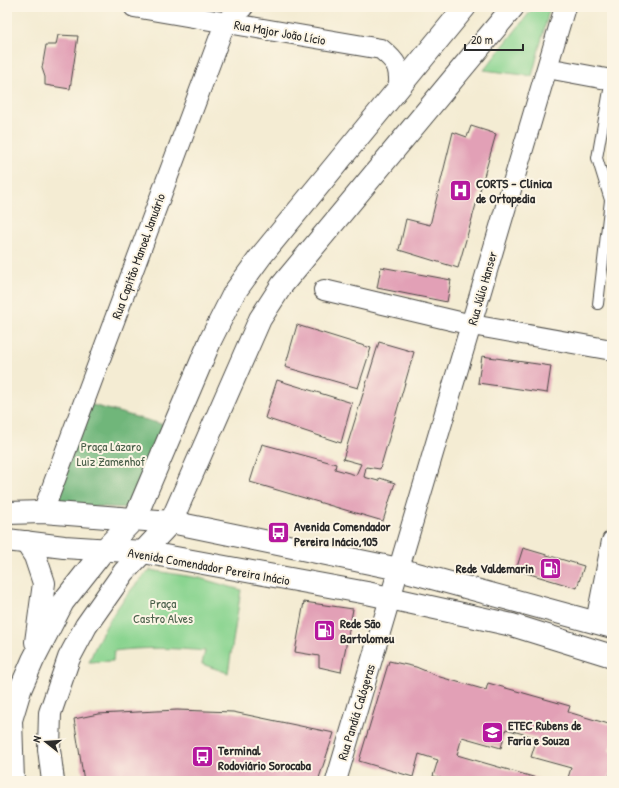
<svg xmlns="http://www.w3.org/2000/svg" width="619" height="788" font-family="'Patrick Hand',sans-serif">
<rect width="100%" height="100%" fill="#fcf5e5"/>
<filter id="ink" filterUnits="userSpaceOnUse"><feTurbulence type="fractalNoise" baseFrequency=".025" numOctaves="2"/><feDisplacementMap in="SourceGraphic" scale="8" xChannelSelector="R" yChannelSelector="G"/><feConvolveMatrix kernelMatrix="1 2 1 2 8 2 1 2 1" color-interpolation-filters="sRGB"/></filter>
<filter id="wash" filterUnits="userSpaceOnUse"><feTurbulence type="fractalNoise" baseFrequency=".012" numOctaves="4" result="noise"/><feDisplacementMap in="SourceGraphic" scale="16" xChannelSelector="R" yChannelSelector="G"/><feGaussianBlur stdDeviation="0.9" result="paint"/><feColorMatrix in="noise" values="0 0 0 0 0 0 0 0 0 0 0 0 0 0 0 0 0 1.4 0 .05"/><feComposite in="paint" operator="in"/></filter>
<g filter="url(#wash)">
<rect width="100%" height="100%" fill="#f4ecd3"/>
<path fill="#8ad490" stroke="#5a805e" d="M534 7H550L532 76 484 70Z
M150 570 199 578 241 590 228 673 202 664 205 651C174 648 145 647 114 651L113 661 89 662C102 628 123 595 150 570Z"/>
<path fill="#6fb67a" stroke="#4d7052" d="M89 404 165 425 127 508 63 505 57 494Z"/>
<g id="blocks">
<path fill="#e2a0b6" d="M58 35 78 36 70 89 45 85V77L42 68 46 45H56Z
M471 126 496 134 458 268 399 250 406 219 430 225 453 132 467 137Z
M381 267 451 280 447 302 377 288Z
M297 325 371 348 358 388 285 367Z
M379 342 414 352 380 469 366 467 364 477 378 481 380 478 395 483 383 521 250 482 262 444 336 464 335 469 356 475 361 464 343 459Z
M482 356 551 366 547 393 478 383Z
M277 380 352 403 341 443 265 418Z
M523 548 584 566 577 588 516 570Z
M304 602 353 609 341 672 319 667V656L295 652Z
M389 661 416 667 440 677 486 690 488 683 570 706 568 712 612 725V742L609 751 612 752V768L608 781H567L571 768 531 757 537 738 506 729 501 748 462 737 457 755 547 781H450L433 776 438 760 419 754 413 777 359 761Z
M177 710 233 712 334 733 318 781H84L74 719 98 714Z"/>
</g>
</g>
<g filter="url(#ink)">
<use href="#blocks" fill-opacity="0" stroke="#494844" stroke-width="1"/>
<g fill="none" stroke-linecap="round" stroke-linejoin="round">
<defs>
<path id="service" d="M598 304 610 200 597 158 611 79"/>
<path id="minor" d="M134 7 381 49C397 62 400 67 399 88
M547 68 612 80
M324 290 472 325 612 350
M43 512 225 23 243 7
M596 622 612 541
M336 781 565 7"/>
<path id="secondary" d="M7 513 43 512 171 522 399 569 612 627
M7 540 64 547 143 552 367 593 512 625 612 656"/>
<path id="primary" d="M26 542 35 556 44 583 36 642
M13 781 11 720 20 690 33 660 63 602 104 550 135 518 211 339 234 293 261 256 465 7
M53 781 49 749 50 713 69 658 86 626 124 572 171 522 260 319 282 285 513 7"/>
</defs>
<use href="#service" stroke="#494844" stroke-width="12"/>
<use href="#minor" stroke="#494844" stroke-width="22"/>
<use href="#secondary" stroke="#494844" stroke-width="24"/>
<use href="#primary" stroke="#494844" stroke-width="24"/>
<use href="#service" stroke="#fff" stroke-width="10"/>
<use href="#minor" stroke="#fff" stroke-width="20"/>
<use href="#secondary" stroke="#fff" stroke-width="22"/>
<use href="#primary" stroke="#fff" stroke-width="22"/>
</g>
</g>
<defs>
<symbol id="hospital-square" viewBox="-11 -11 22 22"><rect x="-9" y="-9" width="18" height="18" rx="4" fill="#b5179e" stroke="#fcf5e5"/><path d="M-5-5h3v3.5h4V-5h3V5h-3V1.5h-4V5h-3Z" fill="#fff"/></symbol>
<symbol id="bus-square" viewBox="-11 -11 22 22"><rect x="-9" y="-9" width="18" height="18" rx="4" fill="#b5179e" stroke="#fcf5e5"/><path d="M-5-6H5V4H4V6H2V4H-2V6H-4V4H-5ZM-3.5-4V0h7V-4ZM-3.5 1.2v1.5H-2V1.2ZM2 1.2v1.5H3.5V1.2Z" fill="#fff"/></symbol>
<symbol id="fuel-square" viewBox="-11 -11 22 22"><rect x="-9" y="-9" width="18" height="18" rx="4" fill="#b5179e" stroke="#fcf5e5"/><path d="M-5.5-6h7V0h2V4h1.3V-2.5L3-4.5l.8-.8L6-3V5H2.5V1h-1V6h-7ZM-4.2-4.7v3.2H.2V-4.7Z" fill="#fff"/></symbol>
<symbol id="university-square" viewBox="-11 -11 22 22"><rect x="-9" y="-9" width="18" height="18" rx="4" fill="#b5179e" stroke="#fcf5e5"/><path d="M0-5L7-2L0 1L-7-2ZM-4 1L0 2.5L4 1V4Q0 6-4 4Z" fill="#fff"/></symbol>
</defs>
<g fill-rule="evenodd">
<use href="#hospital-square" x="448" y="178" width="25" height="25"/>
<use href="#bus-square" x="266" y="520" width="25" height="25"/>
<use href="#fuel-square" x="538" y="556" width="25" height="25"/>
<use href="#fuel-square" x="312" y="618" width="25" height="25"/>
<use href="#university-square" x="480" y="720" width="25" height="25"/>
<use href="#bus-square" x="190" y="744" width="25" height="25"/>
</g>
<g text-anchor="middle" stroke-width="4" stroke-linejoin="round" paint-order="stroke">
<g font-size="13" fill="#2b2b2b" stroke="#fcf5e5">
<text transform="translate(280 32) rotate(10)" y="5">Rua Major João Lício</text>
<text transform="translate(138 256) rotate(-70)" y="5">Rua Capitão Manoel Januário</text>
<text transform="translate(482 288) rotate(-74)" y="5">Rua Júlio Hanser</text>
<text transform="translate(209 566) rotate(10)" y="5">Avenida Comendador Pereira Inácio</text>
<text transform="translate(356 712) rotate(-73)" y="5">Rua Pandiá Calógeras</text>
</g>
<g font-size="13" font-weight="bold" fill="#2b2b2b" stroke="#fcf5e5" text-anchor="start">
<text x="476" y="188">CORTS - Clínica<tspan x="476" dy="15">de Ortopedia</tspan></text>
<text x="294" y="531">Avenida Comendador<tspan x="294" dy="15">Pereira Inácio,105</tspan></text>
<text x="534" y="573" text-anchor="end">Rede Valdemarin</text>
<text x="340" y="628">Rede São<tspan x="340" dy="15">Bartolomeu</tspan></text>
<text x="508" y="730">ETEC Rubens de<tspan x="508" dy="15">Faria e Souza</tspan></text>
<text x="218" y="755">Terminal<tspan x="218" dy="15">Rodoviário Sorocaba</tspan></text>
</g>
<g font-size="13" fill="#485e49" stroke="#fcf5e5">
<text x="111" y="451">Praça Lázaro<tspan x="111" dy="15">Luiz Zamenhof</tspan></text>
<text x="163" y="608">Praça<tspan x="163" dy="15">Castro Alves</tspan></text>
</g>
</g>
<rect width="619" height="788" fill="none" stroke="#fcf5e5" stroke-width="24"/>
<g transform="translate(46 742) rotate(287)" stroke="#fcf5e5" stroke-width="3" paint-order="stroke">
<path d="M0-3L7 15L0 10L-7 15Z" fill="#2b2b2b"/>
<text y="-6" font-size="11" font-weight="bold" text-anchor="middle" fill="#2b2b2b">N</text>
</g>
<path d="M465 44v6h58v-6" fill="none" stroke="#2b2b2b" stroke-width="2"/>
<text x="471" y="44" font-size="12" fill="#2b2b2b" stroke="#fcf5e5" stroke-width="3" paint-order="stroke">20 m</text>
</svg>
